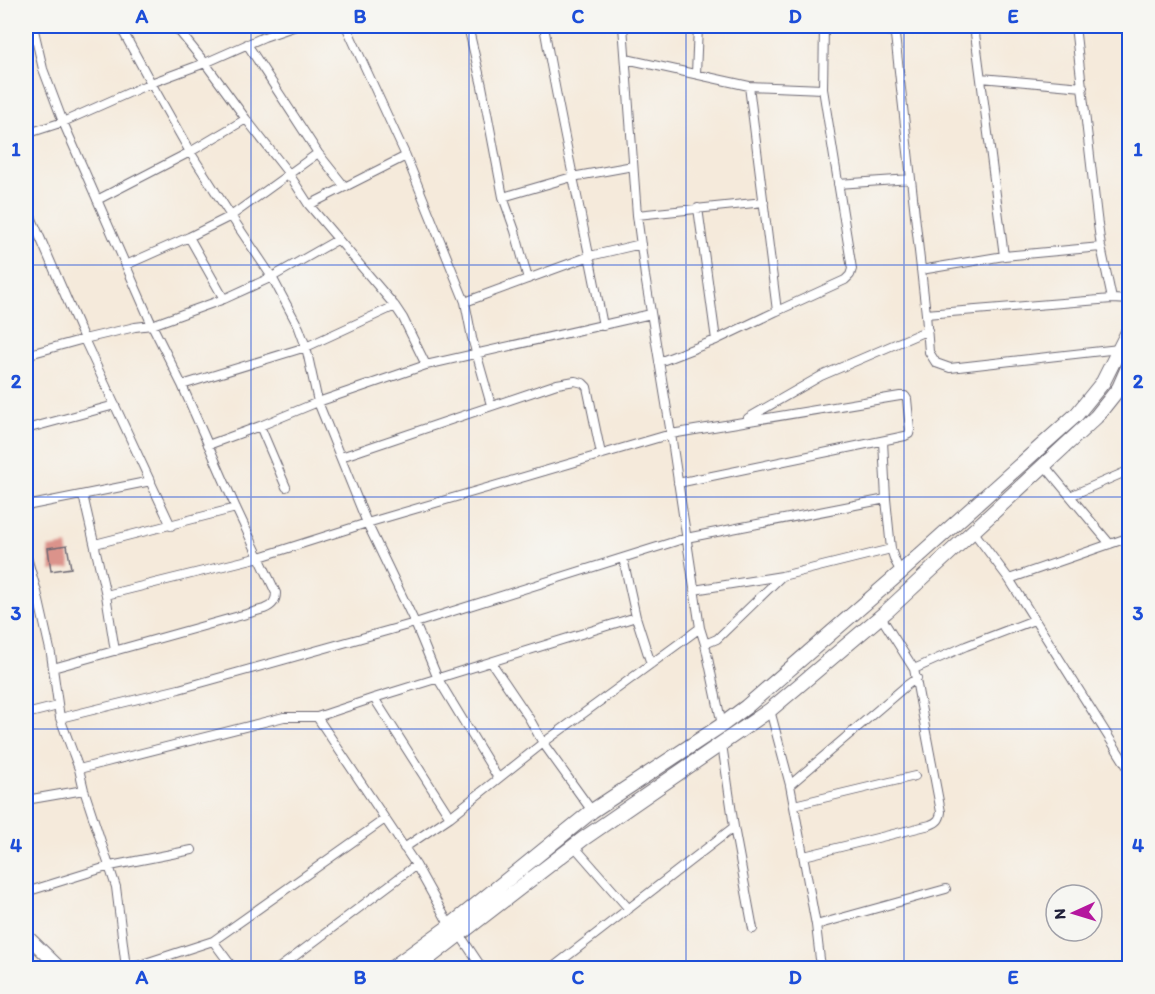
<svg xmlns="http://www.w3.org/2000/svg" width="1155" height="994" font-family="Itim,sans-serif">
<rect width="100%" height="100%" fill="#f6f6f2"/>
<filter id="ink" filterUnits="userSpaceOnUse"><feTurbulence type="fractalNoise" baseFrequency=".0167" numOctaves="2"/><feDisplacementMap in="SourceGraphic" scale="12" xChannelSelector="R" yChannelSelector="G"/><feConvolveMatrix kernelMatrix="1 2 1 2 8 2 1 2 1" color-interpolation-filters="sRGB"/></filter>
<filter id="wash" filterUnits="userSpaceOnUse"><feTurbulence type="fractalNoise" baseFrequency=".008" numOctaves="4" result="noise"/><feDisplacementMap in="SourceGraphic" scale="24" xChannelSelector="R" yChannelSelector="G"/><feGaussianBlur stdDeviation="1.35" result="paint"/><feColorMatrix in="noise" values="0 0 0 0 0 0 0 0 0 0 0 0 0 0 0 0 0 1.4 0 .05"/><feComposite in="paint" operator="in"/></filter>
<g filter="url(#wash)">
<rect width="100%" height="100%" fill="#f5eadb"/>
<g id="blocks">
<path fill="#db938b" d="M67 545 71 568 51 571 48 548Z"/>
</g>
</g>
<g filter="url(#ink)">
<use href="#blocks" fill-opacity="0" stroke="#6c6873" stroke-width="1.5"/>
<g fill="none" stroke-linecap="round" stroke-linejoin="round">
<defs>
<path id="minor" d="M33 26 43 69 63 122 152 325 182 385 236 508 276 593C276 602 272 606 264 609L53 668
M120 26 151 83 190 152 231 216 272 277 299 328 306 347 318 402 367 523 415 623 438 679 498 778
M175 26 205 63 246 119 289 174 309 205 395 306 403 318 426 365
M346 26 406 156 465 302 472 338 491 405
M468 26 482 86 503 197 515 231 528 279
M544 26C561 126 584 225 603 326
M623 26 637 215 645 276 671 434 700 628 705 644 722 725
M846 26 895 32
M894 26 926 314 929 352 936 363 950 368 1119 349
M974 26 1004 256
M1075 26 1097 217 1101 247 1112 299
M247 44 318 153 345 187
M626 59 749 86 823 89
M696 74 698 26
M981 78 1083 87
M26 134 63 122 151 83 205 63 264 37 296 26
M838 184 911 179
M503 197 572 177 633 166
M97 200 190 152 246 119
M26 205 84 339 171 526
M309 205 406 156
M698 208 716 340
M637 215 764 202
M189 237 224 299
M126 265 189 237 231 216 318 153
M921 270 1004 256 1101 247
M465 302 590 256 641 244
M777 311 845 280 850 275 852 269 823 89 824 26
M926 314 1112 299 1130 300
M26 355 84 339 135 327 152 325 224 299 272 277 337 240
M659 362 716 340 777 311 749 86
M182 385 306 347 395 306
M748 418 821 376 928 330
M260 426 286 487
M26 429 115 405
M883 441 886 499 891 549 895 561 901 572
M208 445 260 426 318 402 426 365 651 314
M341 457 557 384 575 381 583 383 587 387 601 454
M1044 465 1110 544
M83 495 106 595 115 651
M1070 496 1130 470
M26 506 151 481
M973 531 1009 579 1130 771
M95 544 236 508
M26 554 37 592 51 654 60 718 79 769 84 790 116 887 126 968
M623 558 636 617 651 664
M1009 579 1130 537
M694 590 782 576 891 549
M106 595 260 557 367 523 671 434 900 396H905L907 399 910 430 909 434 905 436 678 483
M705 644 717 639 782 576
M491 662 529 718 543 743 592 811
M914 669 966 646 1034 620
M374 698 636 617
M770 710 790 785 816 925 821 968
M26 714 58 706
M317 717 416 865 450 926
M60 718 179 689 415 623 686 538 886 499
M722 744 734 827 753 929
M79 769 284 717H317L374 698 450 817
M790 785 907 685 917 678
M26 800 84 790
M794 805 915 776
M574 846 629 909
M404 848 450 817 543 743 700 628
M804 856 930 825C938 822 940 819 941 812L914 669 881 617
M26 892 110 866 192 850
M816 925 946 889
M460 935 482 968
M213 941 233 968
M36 968 56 964
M130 968 213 941 385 819
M279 968 416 865
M552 968 734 827"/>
<path id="secondary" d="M26 935 60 968"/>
<path id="primary" d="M392 968 450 926 592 811 722 725 746 707 901 572 1077 414 1103 382 1130 328
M416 968 583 839 770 710 887 611 1096 417 1119 388 1130 363"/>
</defs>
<use href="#minor" stroke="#6c6873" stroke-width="10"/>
<use href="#secondary" stroke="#6c6873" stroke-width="14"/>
<use href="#primary" stroke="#6c6873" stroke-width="16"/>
<use href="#minor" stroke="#fff" stroke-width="8"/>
<use href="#secondary" stroke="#fff" stroke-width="12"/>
<use href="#primary" stroke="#fff" stroke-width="14"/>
</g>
</g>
<path fill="none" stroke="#1d4ed8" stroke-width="1.5" stroke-opacity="0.55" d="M251 26V968M469 26V968M686 26V968M904 26V968M26 265H1130M26 497H1130M26 729H1130"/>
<rect width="1155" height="994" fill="none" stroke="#f6f6f2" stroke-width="66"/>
<g transform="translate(1074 913) rotate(266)"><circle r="28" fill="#f6f6f2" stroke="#a1a1a9" stroke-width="1.5"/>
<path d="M0-4.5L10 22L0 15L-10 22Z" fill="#b5179e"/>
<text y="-9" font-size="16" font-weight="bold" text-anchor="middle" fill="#22223b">N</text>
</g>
<rect x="33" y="33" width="1089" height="928" fill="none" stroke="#1d4ed8" stroke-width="2"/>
<g font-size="20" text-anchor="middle" font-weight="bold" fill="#1d4ed8">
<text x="142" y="23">A</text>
<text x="360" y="23">B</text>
<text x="578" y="23">C</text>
<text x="795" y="23">D</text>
<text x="1013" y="23">E</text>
<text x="16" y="156">1</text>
<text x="1138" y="156">1</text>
<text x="16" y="388">2</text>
<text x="1138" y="388">2</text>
<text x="16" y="620">3</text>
<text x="1138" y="620">3</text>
<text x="16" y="852">4</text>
<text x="1138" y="852">4</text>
<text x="142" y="984">A</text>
<text x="360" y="984">B</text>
<text x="578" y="984">C</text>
<text x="795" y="984">D</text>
<text x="1013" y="984">E</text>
</g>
</svg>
